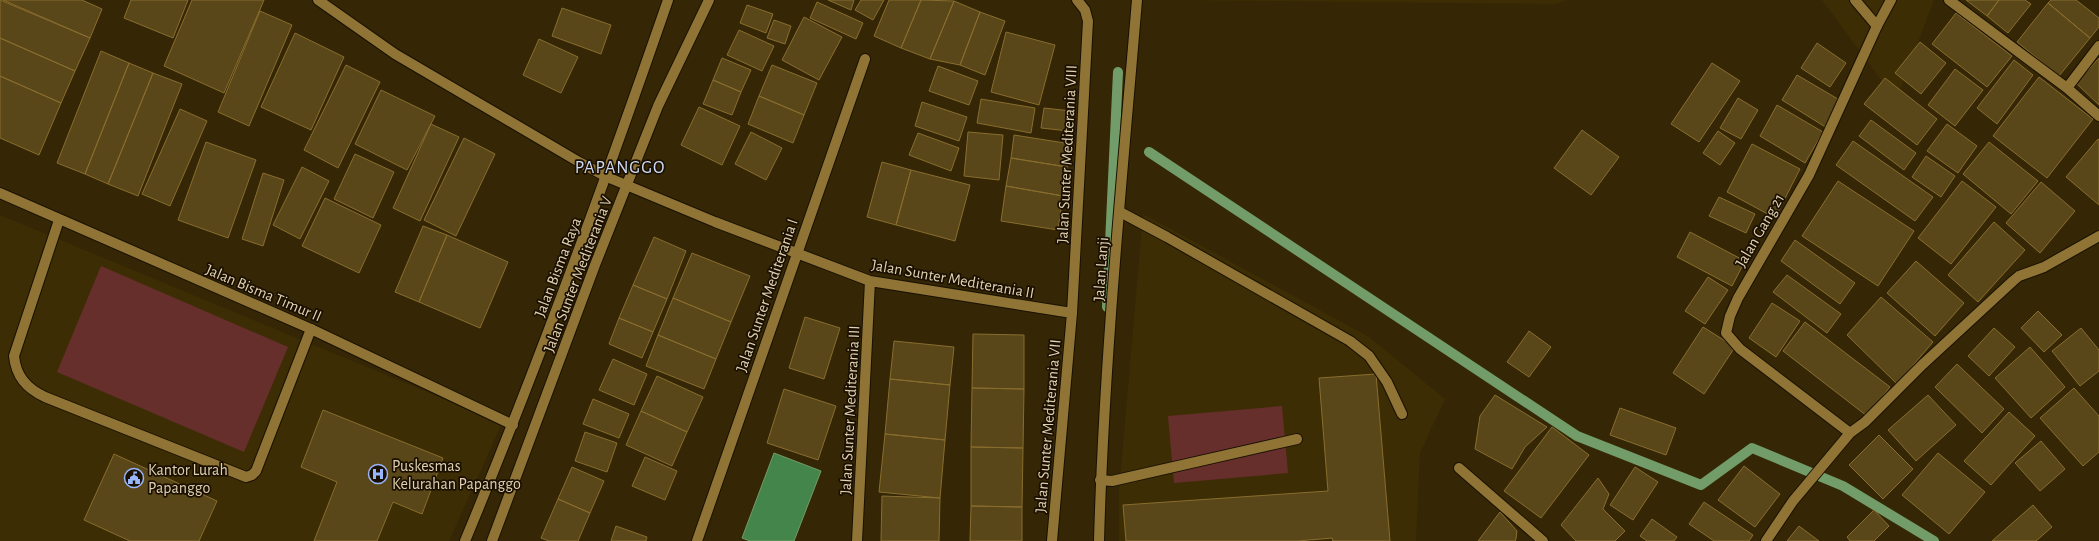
<svg xmlns="http://www.w3.org/2000/svg" width="2099" height="541" font-family="'Alegreya Sans',sans-serif">
<rect width="100%" height="100%" fill="#352705"/>
<path fill="#3d2d04" d="M1170 0H1568L1556 4Z
M1822 0H1934L1896 100Z
M1143 214 1369 337 1445 399 1420 453 1416 541H1119V492Z
M0 215 502 423 449 541H0Z"/>
<path fill="#672f2b" d="M101 266 288 347 244 452 57 372Z
M1282 406 1288 473 1174 483 1168 416Z"/>
<path fill="#43854a" stroke="#729c69" d="M774 453 821 471 794 541H750L742 538Z"/>
<g fill="none" stroke-linecap="round" stroke-linejoin="round">
<path stroke="#729c69" stroke-width="10" d="M1149 152 1577 436 1701 485 1752 448 1843 486 1934 541
M1107 307 1118 72"/>
</g>
<path fill="#5a4719" stroke="#886d2e" d="M0 0 90 38 75 71 0 38Z
M3 0H82L102 9 90 38Z
M131 0H188L173 38 124 18Z
M192 0H264L224 93 164 66Z
M828 0H854L851 10Z
M861 0H884L873 20 855 10Z
M889 0H921L901 48 874 36Z
M921 0 954 1 930 59 901 48Z
M1966 0H1999L1987 16Z
M1999 0H2025L2031 4 2008 33 1987 16Z
M2051 0H2076L2099 18V27L2090 38 2048 3Z
M954 1 980 12 960 65 930 59Z
M817 2 863 23 856 39 810 18Z
M2048 3 2090 38 2059 76 2017 42Z
M747 5 773 14 766 33 740 23Z
M562 8 611 25 601 54 552 36Z
M260 11 292 25 249 126 218 112Z
M980 12 1005 21 985 75 960 65Z
M1956 13 2012 56 1987 87 1932 44Z
M804 17 842 37 819 80 782 60Z
M774 20 791 26 785 44 767 38Z
M739 30 774 46 762 71 727 55Z
M1006 32 1055 45 1039 105 991 92Z
M295 33 344 57 311 130 261 107Z
M0 38 75 71 61 103 0 76Z
M539 39 578 57 561 93 523 75Z
M1920 42 1946 63 1921 94 1895 73Z
M1817 43 1846 63 1830 87 1801 68Z
M101 51 129 63 85 174 57 163Z
M722 58 751 70 741 92 713 80Z
M2099 58V105L2076 83Z
M2014 60 2033 75 1997 124 1977 108Z
M129 63 153 73 108 184 85 174Z
M1712 63 1740 81 1699 142 1671 124Z
M346 65 380 82 338 168 304 150Z
M772 65 817 83 804 115 759 96Z
M938 66 978 81 969 105 929 91Z
M1955 69 1983 90 1955 126 1928 105Z
M153 73 182 84 138 196 108 184Z
M1797 75 1843 102 1827 128 1782 100Z
M0 76 61 103 39 155 0 138Z
M2039 77 2093 119 2047 178 1993 136Z
M1885 78 1937 119 1917 145 1864 104Z
M713 80 741 92 732 115 703 104Z
M381 90 435 116 407 170 355 144Z
M759 96 804 115 793 143 748 124Z
M1738 98 1758 110 1741 139 1720 128Z
M981 99 1035 108 1031 133 977 123Z
M922 102 967 117 959 141 915 126Z
M1777 105 1823 132 1805 163 1760 136Z
M699 107 740 126 722 165 681 145Z
M1044 108 1071 111 1069 131 1041 128Z
M180 109 207 121 170 206 142 194Z
M1871 120 1916 153 1904 170 1859 136Z
M431 124 459 137 420 221 393 208Z
M1947 124 1977 146 1958 173 1927 151Z
M1582 130 1619 157 1591 195 1554 168Z
M1718 131 1735 143 1720 165 1703 153Z
M751 132 782 148 766 180 735 164Z
M968 132 1003 135 999 180 964 176Z
M918 133 959 148 951 171 909 155Z
M1014 135 1071 144 1067 167 1011 158Z
M464 138 495 154 456 236 424 220Z
M2098 139 2099 140V205L2066 177Z
M1853 141 1933 197 1915 221 1836 165Z
M206 142 256 160 228 238 178 220Z
M1989 142 2038 181 2011 214 1963 174Z
M1752 144 1800 169 1775 218 1727 192Z
M355 154 394 172 373 218 334 199Z
M1926 156 1955 176 1941 197 1912 177Z
M1011 158 1067 167 1063 196 1006 186Z
M882 162 911 170 896 225 867 217Z
M302 167 329 181 300 239 273 225Z
M911 170 970 185 955 241 896 225Z
M263 173 284 180 263 246 242 239Z
M1838 181 1914 231 1878 286 1802 236Z
M1962 181 1996 207 1951 264 1918 238Z
M2041 182 2075 211 2040 253 2006 223Z
M1006 186 1063 196 1058 230 1001 221Z
M1719 197 1755 214 1746 233 1709 216Z
M325 198 381 225 359 273 302 246Z
M1994 222 2025 250 1978 302 1948 275Z
M423 226 447 235 419 302 395 292Z
M1690 232 1745 261 1732 286 1677 257Z
M447 235 508 262 480 328 419 302Z
M654 237 686 251 667 299 633 285Z
M1795 240 1855 283 1840 304 1781 261Z
M692 253 750 276 731 322 673 298Z
M1916 261 1964 303 1935 336 1887 293Z
M1787 275 1841 314 1827 333 1773 292Z
M1708 277 1728 290 1705 324 1685 311Z
M633 285 667 299 653 332 619 318Z
M1881 297 1933 342 1897 384 1847 335Z
M673 298 731 322 716 359 658 335Z
M1772 303 1800 321 1776 357 1749 338Z
M2038 311 2062 335 2044 352 2021 328Z
M805 317 840 328 824 379 789 368Z
M619 318 653 332 642 358 609 344Z
M1805 322 1890 387 1867 416 1783 351Z
M1703 327 1735 347 1704 394 1673 373Z
M1994 328 2015 347 1989 376 1968 356Z
M2081 328 2099 350V371L2080 386 2052 351Z
M1529 331 1551 347 1529 377 1507 362Z
M973 334 1024 335V389L972 388Z
M658 335 716 359 704 389 646 366Z
M894 341 954 347 950 385 890 379Z
M2030 347 2065 387 2031 418 1995 378Z
M613 359 647 374 634 405 599 390Z
M1957 364 2004 409 1982 433 1935 387Z
M1376 374 1390 541H1333L1332 538 1297 541H1126L1123 505 1328 491 1319 378Z
M657 376 703 397 687 432 641 411Z
M890 379 950 385 945 440 885 434Z
M972 388 1024 389 1023 448 971 447Z
M2074 388 2099 416V452L2083 466 2040 418Z
M784 389 836 406 818 460 767 443Z
M1495 395 1547 427 1525 447 1512 469 1475 449 1480 416Z
M1928 395 1956 425 1916 461 1888 430Z
M593 399 629 414 619 438 583 424Z
M1620 408 1676 428 1666 455 1610 435Z
M323 410 443 458 422 514 393 502 377 541H314L337 482 301 467Z
M641 411 687 432 672 466 626 445Z
M2009 412 2035 436 1991 485 1964 461Z
M1552 427 1589 455 1541 518 1504 491Z
M585 432 617 443 607 472 575 461Z
M885 434 945 440 940 498 879 492Z
M1879 435 1913 469 1883 499 1849 465Z
M2041 441 2065 469 2040 491 2015 463Z
M971 447 1023 448 1022 507 971 506Z
M1938 453 1985 492 1949 534 1902 495Z
M114 454 217 501 199 541H130L84 520Z
M645 457 677 471 665 500 632 486Z
M1744 466 1780 494 1755 527 1718 500Z
M572 467 604 481 590 513 558 499Z
M1635 467 1658 482 1633 520 1610 505Z
M1598 478 1609 494 1603 509 1625 531 1615 541H1576L1561 525Z
M882 496 940 498 939 541H881Z
M558 499 590 513 578 541H549L541 538Z
M1704 502 1753 535 1749 541H1714L1689 524Z
M2033 505 2052 527 2036 541H1992Z
M971 506 1022 507V541H970Z
M1874 510 1889 526 1874 541H1850L1847 537Z
M1500 512 1517 531 1516 539 1515 541H1478Z
M1652 519 1677 537 1674 541H1647L1640 536Z
M616 526 647 537 646 541H611Z
M1799 526 1819 541H1787Z"/>
<g fill="none" stroke-linecap="round" stroke-linejoin="round">
<defs>
<path id="service" d="M1120 212 1167 237 1350 341 1369 356 1387 382 1402 414
M59 220 14 356C16 376 26 388 45 397L246 477 252 475 256 471 311 329
M1100 480 1112 481 1297 439"/>
<path id="minor" d="M318 0 395 54 579 162 607 177 715 222 870 281 1072 313
M1949 0 2067 88 2099 46
M2067 88 2099 116
M0 193 311 329 513 425
M1850 433 1740 349 1726 333 1730 316 1738 298 1809 175 1877 26
M1459 468 1543 541
M492 541 595 265 658 106 709 0
M697 541 865 59
M857 541 870 281
M1052 541 1072 313 1088 21 1085 10 1077 0
M1099 541C1104 360 1122 180 1137 0
M1766 541 1793 501 1850 433 1865 422 1922 365 2013 281 2019 276 2044 267 2099 236"/>
<path id="tertiary" d="M1855 0 1877 26 1891 0
M465 541C539 363 605 182 668 0"/>
</defs>
<use href="#service" stroke="#191101" stroke-width="12"/>
<use href="#minor" stroke="#191101" stroke-width="12"/>
<use href="#tertiary" stroke="#191101" stroke-width="12"/>
<use href="#service" stroke="#8f7436" stroke-width="10"/>
<use href="#minor" stroke="#8f7436" stroke-width="10"/>
<use href="#tertiary" stroke="#8f7436" stroke-width="10"/>
</g>
<defs>
<symbol id="hospital-ring" viewBox="-11 -11 22 22"><circle r="9.5" fill="#1b1000" stroke="#97b6fd" stroke-width="1.5"/><path d="M-5-5h3v3.5h4V-5h3V5h-3V1.5h-4V5h-3Z" fill="#97b6fd"/></symbol>
<symbol id="civic-ring" viewBox="-11 -11 22 22"><circle r="9.5" fill="#1b1000" stroke="#97b6fd" stroke-width="1.5"/><path d="M-.6-6.5H3V-4.5H.6V-3L4-1V1h2V6H-6V1h2V-1L-.6-3ZM-1.2 2.5V6h2.4V2.5Z" fill="#97b6fd"/></symbol>
</defs>
<g fill-rule="evenodd">
<use href="#hospital-ring" x="367" y="463" width="22" height="22"/>
<use href="#civic-ring" x="123" y="467" width="22" height="22"/>
</g>
<g text-anchor="middle" stroke-width="3.5" stroke-linejoin="round" paint-order="stroke">
<g font-size="16" fill="#dfd1b2" stroke="#1b1000">
<text transform="translate(1066 154) rotate(-87)" y="6">Jalan Sunter Mediterania VIII</text>
<text transform="translate(1759 230) rotate(-60)" y="6">Jalan Gang 21</text>
<text transform="translate(557 267) rotate(-69)" y="6">Jalan Bisma Raya</text>
<text transform="translate(1100 269) rotate(-86)" y="6">Jalan Lanji</text>
<text transform="translate(577 274) rotate(-69)" y="6">Jalan Sunter Mediterania V</text>
<text transform="translate(953 278) rotate(10)" y="6">Jalan Sunter Mediterania II</text>
<text transform="translate(264 292) rotate(23)" y="6">Jalan Bisma Timur II</text>
<text transform="translate(766 295) rotate(-71)" y="6">Jalan Sunter Mediterania I</text>
<text transform="translate(849 410) rotate(-87)" y="6">Jalan Sunter Mediterania III</text>
<text transform="translate(1047 426) rotate(-85)" y="6">Jalan Sunter Mediterania VII</text>
</g>
<g font-size="16" fill="#dfd1b2" stroke="#1b1000" text-anchor="start">
<text x="392" y="471">Puskesmas<tspan x="392" dy="18">Kelurahan Papanggo</tspan></text>
<text x="148" y="475">Kantor Lurah<tspan x="148" dy="18">Papanggo</tspan></text>
</g>
<g font-size="18" letter-spacing="1" fill="#cddaf5" stroke="#1b1000">
<text x="620" y="173">PAPANGGO</text>
</g>
</g>
</svg>
